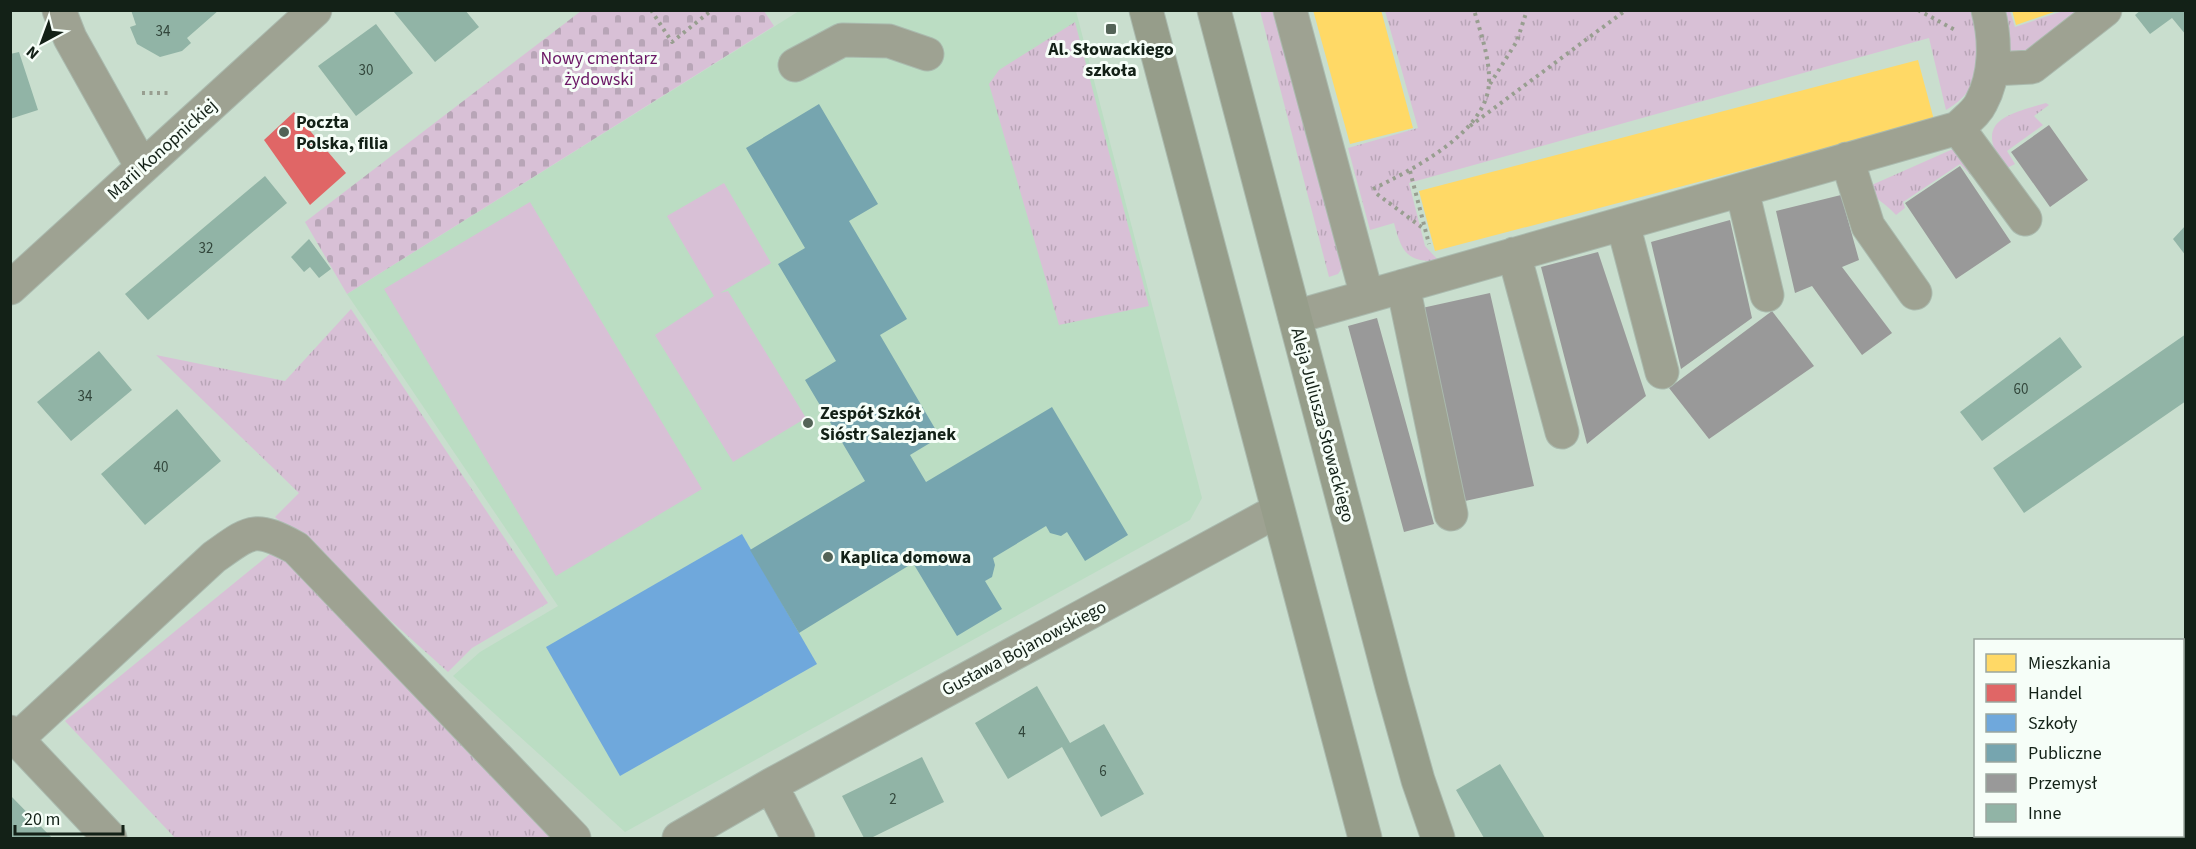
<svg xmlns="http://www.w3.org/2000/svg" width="2196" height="849" font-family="'Source Sans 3',sans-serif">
<defs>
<pattern id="grass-tufts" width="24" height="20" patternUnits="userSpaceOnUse" patternTransform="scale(1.5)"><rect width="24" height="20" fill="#d8c0d6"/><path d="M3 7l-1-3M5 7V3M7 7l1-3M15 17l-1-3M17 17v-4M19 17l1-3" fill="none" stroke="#b8a5b7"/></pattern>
<pattern id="cemetery-stones" width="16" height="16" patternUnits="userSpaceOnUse" patternTransform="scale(1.5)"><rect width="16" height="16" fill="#d8c0d6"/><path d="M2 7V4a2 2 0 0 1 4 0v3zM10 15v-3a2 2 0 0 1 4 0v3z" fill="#b8a5b7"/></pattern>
</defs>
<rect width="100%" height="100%" fill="#c9dece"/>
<path fill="#bbddc3" d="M799 11H1076L1202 498 1190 520 625 832 453 676 480 652 558 606 347 294Z"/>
<path fill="url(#grass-tufts)" d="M1969 10 1980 19C1979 60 1985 87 1946 110L1929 38 1409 183 1425 246 1439 261C1407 262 1402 253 1394 223L1370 230 1348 148 1418 128 1385 11Z
M1260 11H1276L1344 265 1338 274 1329 277Z
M1997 11H2010L2015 27 2063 11H2085L2076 27 2016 56 2009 51Z
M1075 22 1149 306 1059 325 989 84 999 70Z
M2046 103 2049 105 2034 116 2043 125 2007 151 2015 164 2005 169C1973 121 2005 115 2046 103Z
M1953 149 1976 167 1972 176 1960 164 1903 202 1905 208 1896 215C1886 204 1875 198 1865 188Z
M351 309 548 603 472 648 448 672 275 517 299 493 156 355 285 381Z
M281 545 553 838H175L65 721Z"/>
<path fill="url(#cemetery-stones)" d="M581 11H764L774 26 347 294 305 222Z"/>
<path fill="#d8c0d6" d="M1594 11V10L1637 11 1597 38Z
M724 183 771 263 720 293 728 291 806 418 733 462 655 335 714 296 667 216Z
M530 202 702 489 556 576 384 289Z"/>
<path fill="#ffd966" d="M1313 10H1381L1413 128 1350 144Z
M2012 10H2057V11L2016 25Z
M1918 60 1934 120 1435 251 1419 191Z"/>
<path fill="#e06666" d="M294 112 346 173 310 205 264 140Z"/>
<path fill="#6fa8dc" d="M742 534 817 664 620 776 546 647Z"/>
<path fill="#76a5af" d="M819 104 878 204 849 221 907 319 880 335 940 437 910 455 926 482 1052 407 1128 535 1085 561 1067 532 1061 536 1050 533 1046 526 993 558 995 565 992 577 985 581 1002 609 957 636 913 563 799 633 750 550 865 481 805 380 836 361 778 264 805 248 746 148Z"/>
<path fill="#999" d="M2049 125 2088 180 2050 207 2011 152Z
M1960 166 2011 242 1956 279 1905 203Z
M1841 195 1859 260 1842 267 1892 333 1862 355 1812 286 1795 293 1776 211Z
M1730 220 1752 318 1681 369 1651 242Z
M1598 252 1646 396 1587 444 1541 267Z
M1490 293 1534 486 1465 501 1422 308Z
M1772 311 1814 366 1709 439 1669 388Z
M1377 318 1434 524 1404 532 1348 326Z"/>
<path fill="#91b4a6" d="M131 10H219L187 38 191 43 182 51 160 57 137 44 130 27 136 25Z
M396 10H465L479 27 435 62 394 12Z
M2141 10H2186V35L2172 18 2150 34 2135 15Z
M376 24 413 73 356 116 318 66Z
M19 52 38 110 10 119V54Z
M265 176 287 203 148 320 125 294Z
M2186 225V256L2173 239Z
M309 239 331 269 319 278 310 267 304 272 291 257Z
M2186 334V401L2024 513 1993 468Z
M2060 337 2082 367 1982 441 1960 412Z
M99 351 132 390 71 441 37 402Z
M177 409 221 461 145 525 101 474Z
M1037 686 1070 743 1104 724 1144 794 1101 817 1062 747 1008 779 975 723Z
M922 757 944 802 871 838H864L842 796Z
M1500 764 1545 838H1484L1456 790Z
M10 795 52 838H10Z"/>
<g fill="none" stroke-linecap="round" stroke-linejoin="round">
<defs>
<path id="minor" d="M59 10 70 38 142 167
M1290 10 1367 296
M795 65 842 40 889 41 927 54
M1993 69 2032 67 2105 10
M1958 128 2025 219
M1847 159 1868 226 1915 293
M1742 190 1767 295
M1623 224 1662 372
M1514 254 1562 432
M1403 286 1451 514
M10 288 315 10
M1295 317 1958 128C1966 120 1977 112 1981 103 1996 75 1996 40 1988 10
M10 732 110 838
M17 739 214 557C251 531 254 525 296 548L574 838
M771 785 798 838
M679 838 771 785 1277 511"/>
<path id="major" d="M1146 10 1365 838
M1214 10 1392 687 1418 780 1438 838"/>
</defs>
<use href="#minor" stroke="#aabaae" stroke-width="35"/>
<use href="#major" stroke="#aabaae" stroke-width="35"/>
<path stroke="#989e90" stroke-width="4" stroke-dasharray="3 4.5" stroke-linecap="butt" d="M651 10 672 42 712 10
M1918 10 1957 31
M1490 84 1517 41 1527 10
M142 93H170
M1470 126 1626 10
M1410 171 1429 244
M1373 189C1411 170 1487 133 1489 83 1490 59 1481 34 1474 10
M1377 194 1424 229"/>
<use href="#minor" stroke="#9ea292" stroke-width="33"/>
<use href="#major" stroke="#969d8a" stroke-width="33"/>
</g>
<g fill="#536357" stroke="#f6fef8" stroke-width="2">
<rect x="1105" y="23" width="12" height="12" rx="3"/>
<circle cx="284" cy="132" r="6"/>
<circle cx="808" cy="423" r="6"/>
<circle cx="828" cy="557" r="6"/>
</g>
<g text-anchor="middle" stroke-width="6" stroke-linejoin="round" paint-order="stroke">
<g font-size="15" fill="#32463b">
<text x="163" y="36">34</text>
<text x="366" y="75">30</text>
<text x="206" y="253">32</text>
<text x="2021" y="394">60</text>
<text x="85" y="401">34</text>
<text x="161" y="472">40</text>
<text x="1022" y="737">4</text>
<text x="1103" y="776">6</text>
<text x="893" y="804">2</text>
</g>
<g font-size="18" font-weight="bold" fill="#132117" stroke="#f6fef8" text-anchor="start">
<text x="1111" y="55" text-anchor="middle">Al. Słowackiego<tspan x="1111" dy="21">szkoła</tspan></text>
<text x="296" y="128">Poczta<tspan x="296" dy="21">Polska, filia</tspan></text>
<text x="820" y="419">Zespół Szkół<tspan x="820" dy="21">Sióstr Salezjanek</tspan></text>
<text x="840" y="563">Kaplica domowa</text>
</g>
<g font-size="18" fill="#6b1765" stroke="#f6fef8">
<text x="599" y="64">Nowy cmentarz<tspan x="599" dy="21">żydowski</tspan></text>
</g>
<g font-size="18" fill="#132117" stroke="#f6fef8">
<text transform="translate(162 149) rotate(-42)" y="6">Marii Konopnickiej</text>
<text transform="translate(1323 425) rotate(75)" y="6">Aleja Juliusza Słowackiego</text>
<text transform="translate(1024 648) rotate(-28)" y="6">Gustawa Bojanowskiego</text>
</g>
</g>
<rect width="2196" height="849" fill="none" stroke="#132117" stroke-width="24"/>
<rect x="1974" y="639" width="210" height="198" fill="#f6fef8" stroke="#9ba69e" stroke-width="1.5"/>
<rect x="1986" y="654" width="30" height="18" fill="#ffd966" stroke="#9ba69e" stroke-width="1.5"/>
<text x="2028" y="669" font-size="18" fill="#132117">Mieszkania</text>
<rect x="1986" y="684" width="30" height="18" fill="#e06666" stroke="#9ba69e" stroke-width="1.5"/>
<text x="2028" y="699" font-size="18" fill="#132117">Handel</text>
<rect x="1986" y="714" width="30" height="18" fill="#6fa8dc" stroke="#9ba69e" stroke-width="1.5"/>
<text x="2028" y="729" font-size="18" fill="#132117">Szkoły</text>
<rect x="1986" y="744" width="30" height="18" fill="#76a5af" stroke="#9ba69e" stroke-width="1.5"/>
<text x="2028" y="759" font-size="18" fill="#132117">Publiczne</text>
<rect x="1986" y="774" width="30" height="18" fill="#999999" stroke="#9ba69e" stroke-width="1.5"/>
<text x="2028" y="789" font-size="18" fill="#132117">Przemysł</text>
<rect x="1986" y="804" width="30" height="18" fill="#91b4a6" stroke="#9ba69e" stroke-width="1.5"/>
<text x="2028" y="819" font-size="18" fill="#132117">Inne</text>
<g transform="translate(42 42) rotate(221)" stroke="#f6fef8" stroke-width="4.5" paint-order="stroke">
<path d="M0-4.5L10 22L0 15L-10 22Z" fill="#132117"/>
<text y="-9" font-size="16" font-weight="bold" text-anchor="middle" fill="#132117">N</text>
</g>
<path d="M15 825v9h108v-9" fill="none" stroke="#132117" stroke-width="3"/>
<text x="24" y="825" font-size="18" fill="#132117" stroke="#f6fef8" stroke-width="4.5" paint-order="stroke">20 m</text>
</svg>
